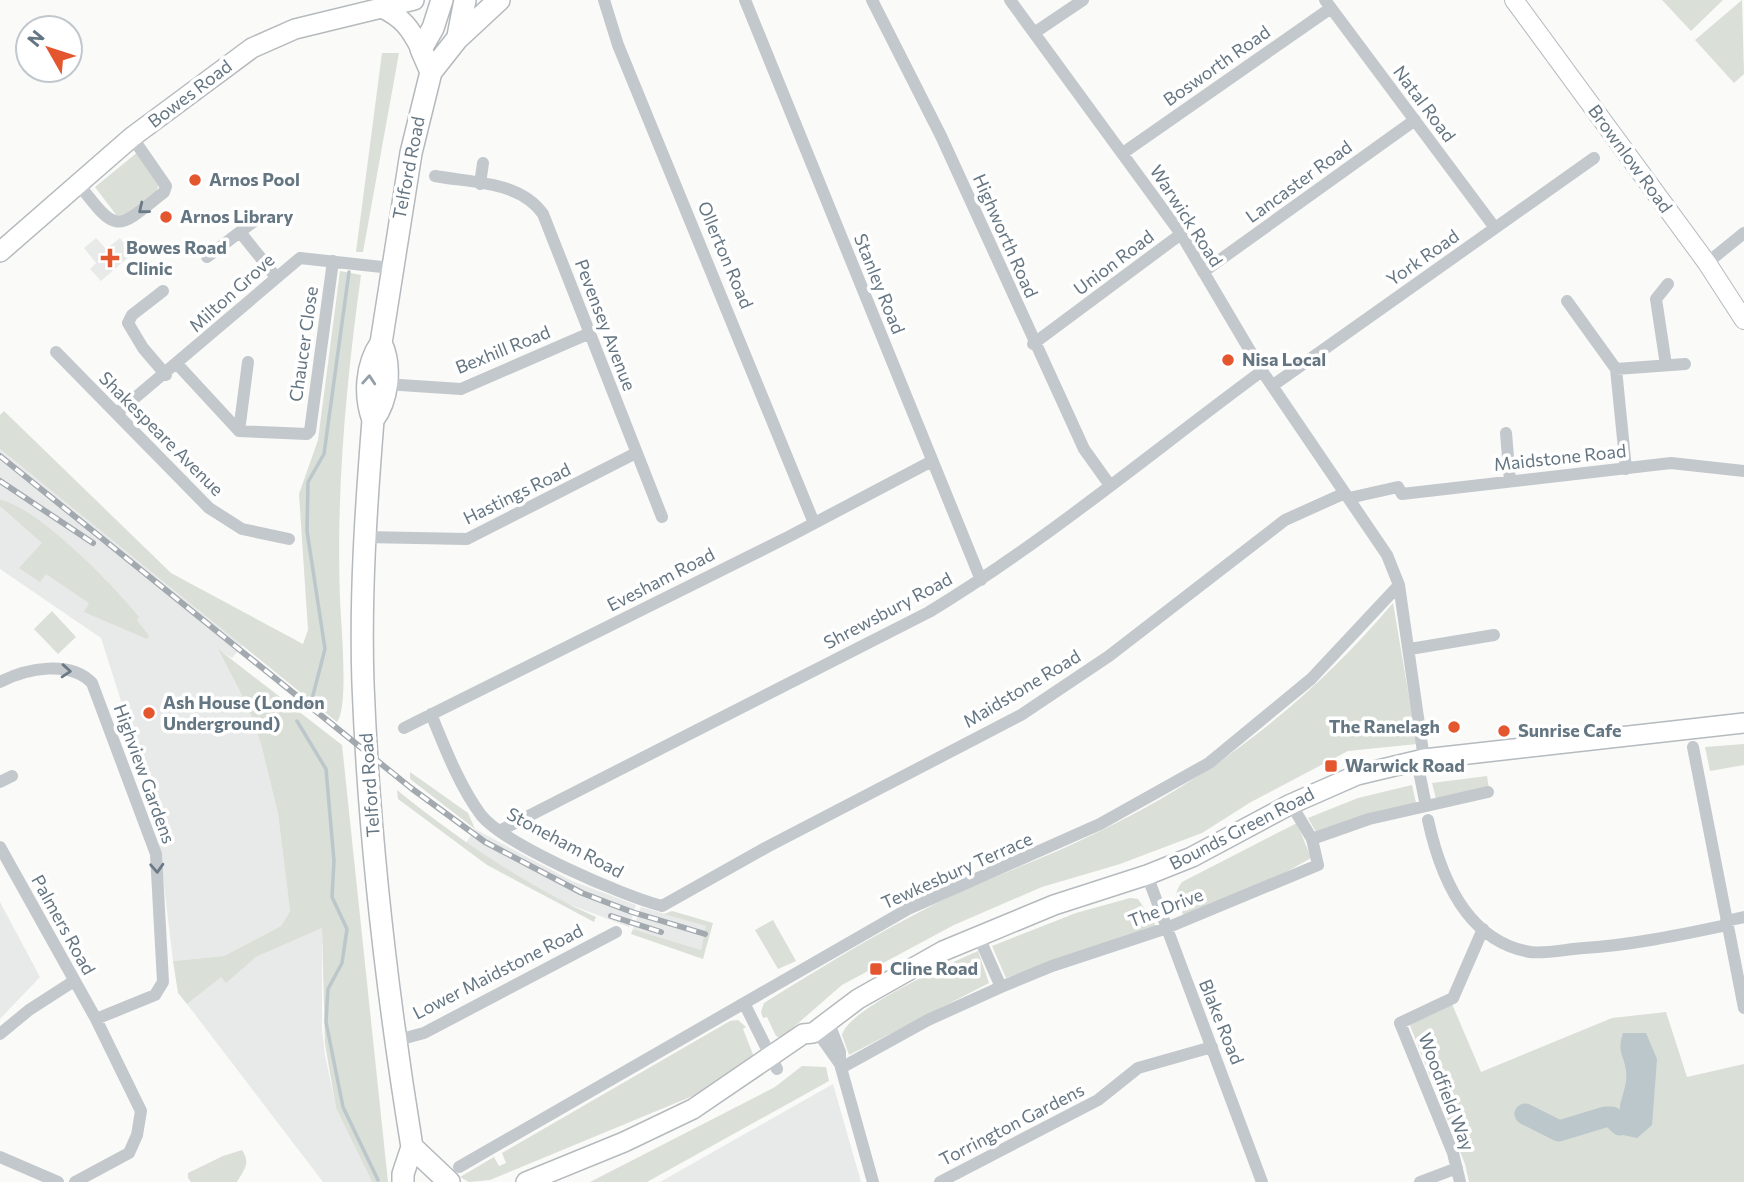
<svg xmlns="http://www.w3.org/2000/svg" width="1744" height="1182" font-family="Commissioner,sans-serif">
<rect width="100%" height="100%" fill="#fafaf8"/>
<path fill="#e8e9e9" d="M96 238 106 249 120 238 132 254 101 281 90 269 96 263 84 248Z
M0 449 243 645 232 658 219 651 248 707 261 744 278 814 290 911 281 926 224 956 173 961 159 843 146 779 101 638 0 569Z
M475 829 572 881 636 905 629 927 563 902 490 861 466 843Z
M0 902 40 977 0 1019Z
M641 907 707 926 701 950 633 929Z
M322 928V1029L325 1055 336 1108 372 1182H323L187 1004 221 976 226 982 256 957Z
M833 1084 861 1182H660Z"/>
<path fill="#dadfd7" d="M1662 0H1723L1691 31Z
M1742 0 1744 74 1734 83 1695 40Z
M382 53H399L363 252H356Z
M139 151 159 185C154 200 132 213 117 216L95 187Z
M340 271 361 275C346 383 336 492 340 600 341 622 349 708 337 722L0 449V415L4 411 171 573 303 644 308 630 299 494 318 440Z
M0 500C38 507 114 586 139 617L137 620 149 636 147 639 84 612 89 603 46 574 40 582 19 568 42 543 0 506Z
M1393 603 1417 744 1348 751 1251 802 1202 833 1120 864 1042 887 954 925 842 985 781 1038 776 1036 767 1017 763 1018 761 1012 764 1003C828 963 893 923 962 891 1008 871 1054 854 1098 832 1212 778 1312 699 1393 603Z
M52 611 76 637 58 654 34 629Z
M218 649 342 745 388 1182H372L336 1108 325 1044 322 928 256 957 226 983 221 977 187 1004 178 993 173 961 224 956 281 926 290 911 278 814 261 744 248 707Z
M1744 744V765L1710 771 1705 747Z
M410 772 468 813 475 829 410 779Z
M1487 776 1489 789 1436 799 1432 783Z
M1412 785 1416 803 1316 832 1308 818 1358 798Z
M397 790C455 837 523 884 596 917L594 922 487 865 398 799Z
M1297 823 1311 858 1279 876 1184 916C1177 902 1172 895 1182 882Z
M1130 898 1138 899 1156 926 1006 978 992 946 1076 913Z
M672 911 713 923 703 959 631 934 633 929 701 950 706 926 664 914Z
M773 920 796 961 778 969 755 930Z
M978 951 989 983 849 1055 842 1035C848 1009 951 963 978 951Z
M1452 1004 1481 1072 1612 1018 1666 1012 1687 1077 1744 1064V1182H1469L1465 1164 1409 1023Z
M738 1020 746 1027 743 1029 754 1057 712 1088 490 1180 469 1182 460 1177 494 1157 499 1166 506 1163 502 1153 730 1021Z
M802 1066 826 1067 829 1081 647 1182H590L775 1087Z
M242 1150C251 1163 244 1170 237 1182H191L188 1178V1173L223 1156Z"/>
<path fill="#bbc7cb" d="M1623 1033H1646L1657 1059 1652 1125 1637 1138 1623 1135C1612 1104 1629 1093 1626 1070 1623 1052 1617 1053 1623 1033Z"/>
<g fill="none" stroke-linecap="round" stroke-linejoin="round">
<path stroke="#bbc7cb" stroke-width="3.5" d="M312 699 325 649 307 531 308 482 324 454 349 272
M297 721 326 769 334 861 332 897 347 929 342 963 328 989 326 1022 343 1107 378 1180"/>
<path stroke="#bbc7cb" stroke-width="21" d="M1525 1114 1559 1131 1605 1117H1612L1620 1125"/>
<defs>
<path id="secondary" d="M1514 0 1707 263 1744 320"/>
<path id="primary" d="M382 8C403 18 410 28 421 49
M0 252 132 137 252 48 295 29 414 0
M526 1182 624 1142 693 1109 803 1034 813 1033 858 999 943 951 1054 905 1147 875 1192 857 1291 804 1357 775 1424 759 1744 723"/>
<path id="trunk" d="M458 36 465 0
M431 72 457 39 499 0
M373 420C388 400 392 366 381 343
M412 1147 449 1182
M403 1182V1174L412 1147C387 994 369 839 363 684 360 596 366 508 373 420 364 395 366 365 381 343L411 153 431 72 421 49 433 28 442 0"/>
</defs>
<use href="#secondary" stroke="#b3babf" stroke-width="20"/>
<use href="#primary" stroke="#b5babe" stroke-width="22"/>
<use href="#trunk" stroke="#b4b9bd" stroke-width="24"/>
<path stroke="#c3c8cc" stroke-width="12" d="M604 0 618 45 814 523
M745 0 981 580
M872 0 941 136 1084 449 1109 484
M1010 0 1181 234 1262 371 1387 555 1399 585 1424 759
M1325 0 1495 228
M1034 33 1083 0
M1123 153 1331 8
M435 176C473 183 520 181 543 214L662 517
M77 182C117 233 114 233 164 192L166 186 132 137
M480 184 483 163
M240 232 276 277
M207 257 253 222
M1707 263 1744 233
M1203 272 1415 120
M163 291 132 315 128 323 143 348 166 375
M1567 301 1616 369 1626 469
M1033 344 1181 234
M56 352 209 508 242 529 289 539
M178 365 239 431 307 434 310 431 333 261
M1666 365 1656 299 1668 284
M1616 369 1685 364
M385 384 461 389 590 333
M1272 386 1594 158
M117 413 300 258 391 268
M239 431 248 362
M1506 433 1510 481
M1349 498 1398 487 1402 494 1671 463 1744 471
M364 537 467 539 636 453
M1410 649 1494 635
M0 682C27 668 70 660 92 683L156 854 163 982 155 995 96 1019
M431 714C444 746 460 787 481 815 505 845 623 896 662 906L767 847 1021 715 1109 656 1285 520 1345 493
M404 728 790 536 932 461
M1693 747 1744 1008
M1417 761 1426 806
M0 782 12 776
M1428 820C1440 875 1466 941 1530 952 1546 954 1567 949 1584 948 1632 945 1679 935 1727 925
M499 831 929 612C1046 541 1152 452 1262 371
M1312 839 1369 819 1488 792
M0 847 96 1019 141 1111 137 1135 129 1153 75 1182
M1147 875 1262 1182
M1726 921 1744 917
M978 935 1001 987
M745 1005 777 1069
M828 1021 840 1052V1064L873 1182
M816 1030 840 1064
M0 1034 29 1010 74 981
M394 1041 424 1033 616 932
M841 1068 928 1020 1001 987 1052 966 1164 929 1318 865 1312 839 1291 804
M0 1157 58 1182
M459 1167 908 909 1100 824 1209 763 1311 679 1399 585
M940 1182 1098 1100 1138 1068 1212 1047
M1420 1182 1457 1168
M1460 1182 1453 1153 1400 1023 1453 998 1483 929"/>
<use href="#secondary" stroke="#fff" stroke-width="18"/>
<use href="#primary" stroke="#fff" stroke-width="19"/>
<use href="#trunk" stroke="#fff" stroke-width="21"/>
<defs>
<path id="rail" d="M0 456 411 788 485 842 582 893 632 912 705 934
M0 481 93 543
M611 916 661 932"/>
</defs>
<use href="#rail" stroke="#a2aab0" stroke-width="6"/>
<use href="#rail" stroke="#fff" stroke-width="3.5" stroke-dasharray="10" stroke-linecap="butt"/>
</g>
<defs><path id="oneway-chevron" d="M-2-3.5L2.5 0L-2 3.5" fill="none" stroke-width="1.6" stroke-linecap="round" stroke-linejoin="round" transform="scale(1.75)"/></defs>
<g stroke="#6a7a87">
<use href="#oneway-chevron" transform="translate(143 209) rotate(141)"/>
<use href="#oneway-chevron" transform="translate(66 671) rotate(4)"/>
<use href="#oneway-chevron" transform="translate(157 868) rotate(87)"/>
</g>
<use stroke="#939fa8" href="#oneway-chevron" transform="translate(369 380) rotate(-86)"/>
<g fill="#e4572e" stroke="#fff" stroke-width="2.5">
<circle cx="195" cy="180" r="7"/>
<circle cx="166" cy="217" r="7"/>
<path d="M106.5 247.5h7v7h7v7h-7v7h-7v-7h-7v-7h7z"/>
<circle cx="1228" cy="360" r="7"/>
<circle cx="149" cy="713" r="7"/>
<circle cx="1454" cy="727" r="7"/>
<circle cx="1504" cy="731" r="7"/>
<rect x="1324" y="759" width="14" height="14" rx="3.5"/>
<rect x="869" y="962" width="14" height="14" rx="3.5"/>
</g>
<g text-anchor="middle" stroke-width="7" stroke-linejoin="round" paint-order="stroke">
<g font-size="18" fill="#657683" stroke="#fff">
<text transform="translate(1217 66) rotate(-35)" y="6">Bosworth Road</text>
<text transform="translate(190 94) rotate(-37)" y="6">Bowes Road</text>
<text transform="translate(1424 104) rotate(53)" y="6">Natal Road</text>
<text transform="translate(1630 159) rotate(54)" y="6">Brownlow Road</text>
<text transform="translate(409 168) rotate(-79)" y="6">Telford Road</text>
<text transform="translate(1299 182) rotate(-36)" y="6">Lancaster Road</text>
<text transform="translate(1186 216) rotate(57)" y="6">Warwick Road</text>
<text transform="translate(1005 236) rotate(66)" y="6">Highworth Road</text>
<text transform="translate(725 255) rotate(67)" y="6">Ollerton Road</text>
<text transform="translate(1423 258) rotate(-35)" y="6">York Road</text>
<text transform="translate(1114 263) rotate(-37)" y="6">Union Road</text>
<text transform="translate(879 284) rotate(68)" y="6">Stanley Road</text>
<text transform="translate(232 293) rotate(-42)" y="6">Milton Grove</text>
<text transform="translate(605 325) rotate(69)" y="6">Pevensey Avenue</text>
<text transform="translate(304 344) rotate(-82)" y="6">Chaucer Close</text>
<text transform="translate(503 350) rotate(-22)" y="6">Bexhill Road</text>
<text transform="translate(161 434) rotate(45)" y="6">Shakespeare Avenue</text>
<text transform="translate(1560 458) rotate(-6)" y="6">Maidstone Road</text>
<text transform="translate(517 494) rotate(-26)" y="6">Hastings Road</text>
<text transform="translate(661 580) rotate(-27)" y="6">Evesham Road</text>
<text transform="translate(888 611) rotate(-28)" y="6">Shrewsbury Road</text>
<text transform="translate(1022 689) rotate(-31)" y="6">Maidstone Road</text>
<text transform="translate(144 774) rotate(70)" y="6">Highview Gardens</text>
<text transform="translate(370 785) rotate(-94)" y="6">Telford Road</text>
<text transform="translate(1242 829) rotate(-27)" y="6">Bounds Green Road</text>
<text transform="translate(565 843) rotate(28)" y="6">Stoneham Road</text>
<text transform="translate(957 871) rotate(-24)" y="6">Tewkesbury Terrace</text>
<text transform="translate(1166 908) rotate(-21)" y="6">The Drive</text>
<text transform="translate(63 925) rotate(61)" y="6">Palmers Road</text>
<text transform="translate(498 972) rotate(-27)" y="6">Lower Maidstone Road</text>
<text transform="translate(1221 1022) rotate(68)" y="6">Blake Road</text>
<text transform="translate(1446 1092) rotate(69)" y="6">Woodfield Way</text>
<text transform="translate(1012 1125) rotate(-27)" y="6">Torrington Gardens</text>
</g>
<g font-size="18" font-weight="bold" fill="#657683" stroke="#fff" text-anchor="start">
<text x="209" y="186">Arnos Pool</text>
<text x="180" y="223">Arnos Library</text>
<text x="126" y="254">Bowes Road<tspan x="126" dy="21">Clinic</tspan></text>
<text x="1242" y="366">Nisa Local</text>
<text x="163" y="709">Ash House (London<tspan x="163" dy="21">Underground)</tspan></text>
<text x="1440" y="733" text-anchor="end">The Ranelagh</text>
<text x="1518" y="737">Sunrise Cafe</text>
<text x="1345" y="772">Warwick Road</text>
<text x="890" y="975">Cline Road</text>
</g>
</g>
<g transform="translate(49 49) rotate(309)"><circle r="33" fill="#ffffff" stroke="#c1c8cd" stroke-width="2"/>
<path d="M0-5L12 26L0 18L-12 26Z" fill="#e4572e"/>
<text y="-10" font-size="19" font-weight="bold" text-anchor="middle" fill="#657683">N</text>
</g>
</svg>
